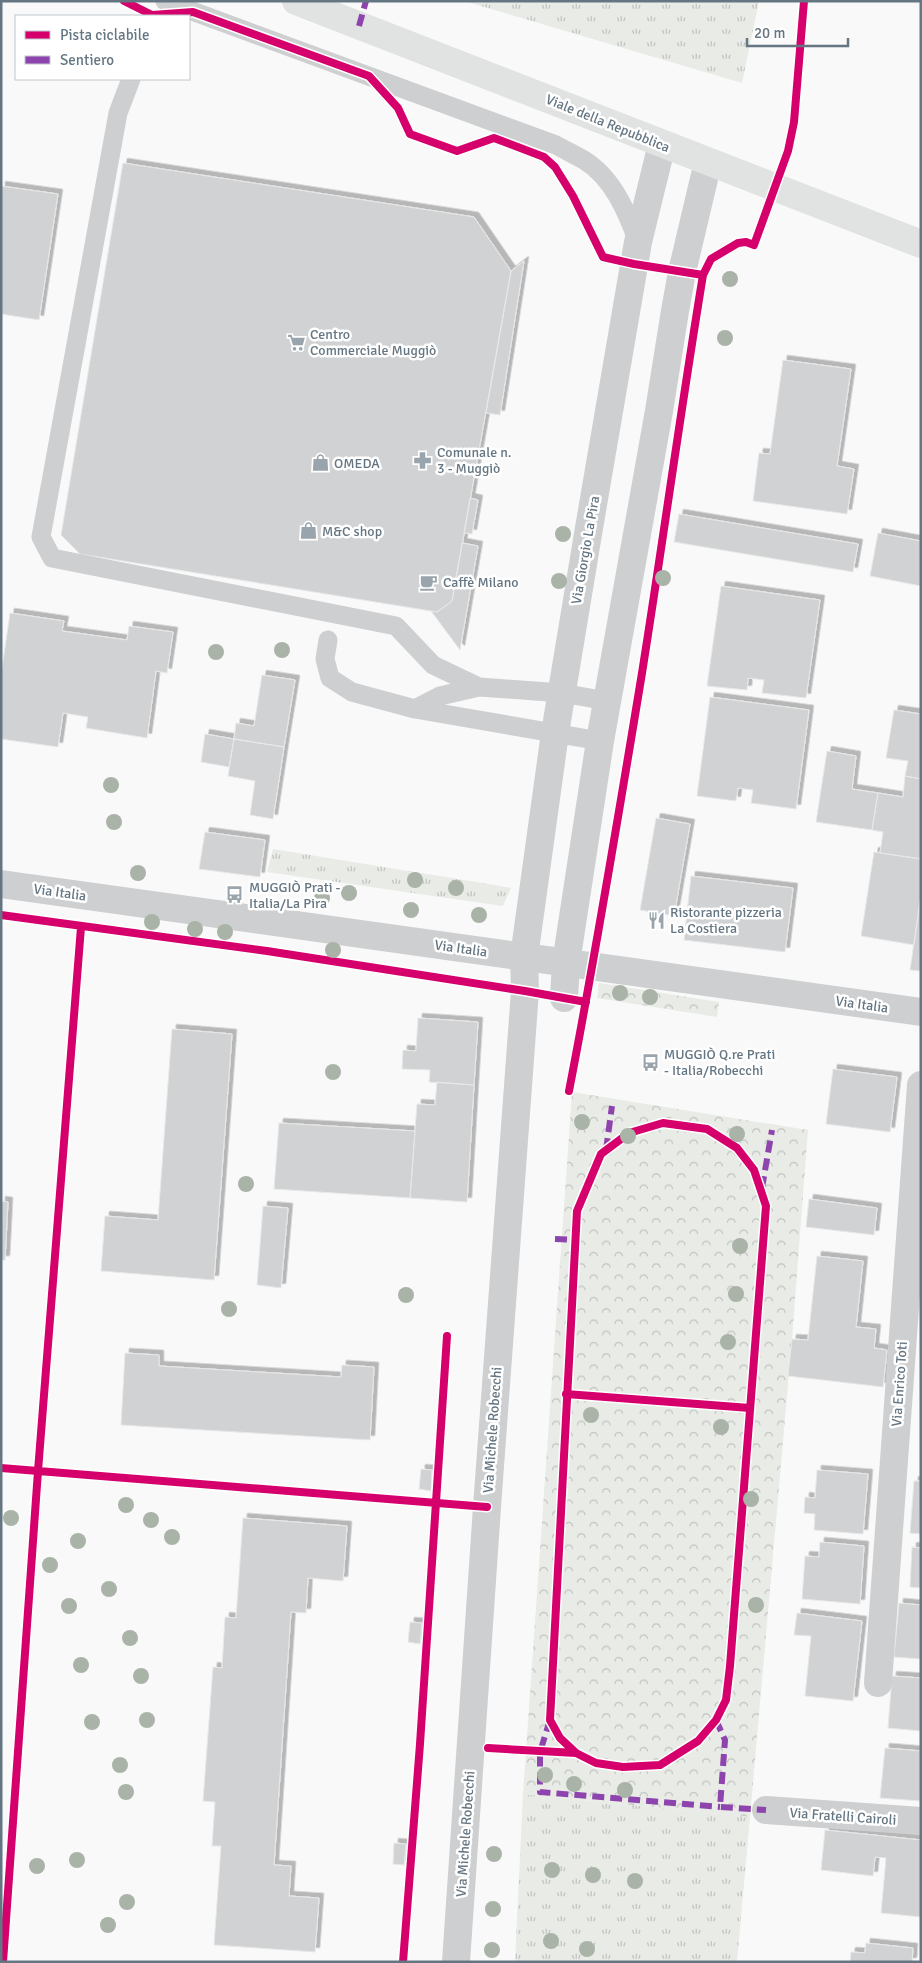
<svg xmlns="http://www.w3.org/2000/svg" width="922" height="1963" font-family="Signika,sans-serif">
<defs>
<pattern id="grass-tufts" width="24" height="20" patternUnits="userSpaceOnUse" patternTransform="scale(1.25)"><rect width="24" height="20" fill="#e8ebe6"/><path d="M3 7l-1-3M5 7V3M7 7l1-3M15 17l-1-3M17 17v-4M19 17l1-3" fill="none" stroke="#c0c3c0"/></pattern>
<pattern id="forest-crowns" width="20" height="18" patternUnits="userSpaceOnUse" patternTransform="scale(1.25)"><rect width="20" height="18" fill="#e8ebe6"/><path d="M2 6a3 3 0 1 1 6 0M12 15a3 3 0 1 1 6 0" fill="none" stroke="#c0c3c0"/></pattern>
<filter id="shadow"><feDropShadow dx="4.5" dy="-4.5" stdDeviation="0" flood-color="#0004"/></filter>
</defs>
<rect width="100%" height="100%" fill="#f9f9f9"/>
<path fill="url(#grass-tufts)" d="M464 1H759L742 83Z
M273 849 482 883 511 888 503 906 267 872Z
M523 1794 750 1817 737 1962H515Z"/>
<path fill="url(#forest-crowns)" d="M599 983 719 1002 717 1017 597 998Z
M572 1092 808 1130 792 1339 750 1817 523 1794Z"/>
<path fill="#d0d2d3" stroke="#e8e8e8" filter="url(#shadow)" d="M123 163 474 217 511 271 452 601 446 606 437 612 80 554 61 535Z
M1 186 58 194 39 320 1 314Z
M524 261 500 415 486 413 511 271Z
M783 360 851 369 837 466 854 469 847 514 753 501 759 453 770 454Z
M470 498 478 500 472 534 464 533Z
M679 514 858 544 853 572 674 542Z
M878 533 921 541V586L870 576Z
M462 543 478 546 460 650 431 611 437 612 452 601Z
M721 586 820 600 806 698 762 693 764 680 748 678 747 690 707 686Z
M10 613 64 621 62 631 127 640 129 626 173 632 167 673 156 671 147 738 86 728 88 717 63 713 58 747 1 739V675Z
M262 675 295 680 284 747 234 739 236 723 254 726Z
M710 697 809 710 796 809 751 803 753 790 738 788 736 801 697 796Z
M894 710 921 714V779L905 776 908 761 886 758Z
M205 734 234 739 229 767 201 762Z
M234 739 284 747 273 819 250 815 255 781 228 776Z
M827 751 856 756 852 789 878 793 872 830 816 822Z
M905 776 921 779V859L880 853 883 832 872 830 878 793 903 797Z
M656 818 690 824 674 916 640 910Z
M205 832 265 840 260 877 199 869Z
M874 852 921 859V896L914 945 861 936Z
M691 876 793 888 785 952 684 940Z
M920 901 921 902V971L910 970Z
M418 1018 478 1022 474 1085 429 1082 430 1070 402 1069 403 1050 416 1051Z
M172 1029 232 1034 214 1280 101 1271 105 1216 158 1220Z
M833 1069 897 1077 890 1132 826 1124Z
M437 1082 474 1085 467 1202 410 1198 417 1104 435 1105Z
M279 1123 415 1131 410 1198 274 1189Z
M809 1199 877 1208 874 1235 806 1227Z
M1 1201 8 1202 5 1260H1Z
M263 1206 288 1208 281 1288 257 1285Z
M817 1256 863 1261 856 1327 876 1329 874 1348 887 1350 883 1387 788 1376 792 1339 808 1340Z
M125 1353 159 1355V1366L341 1377 342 1365 374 1367 370 1440 121 1425Z
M421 1469 432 1470 431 1491 419 1489Z
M817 1470 868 1474 863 1534 814 1530 815 1514 804 1513 805 1497 815 1498Z
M914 1481H921V1534L910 1533Z
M243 1518 347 1526 343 1581 308 1578 306 1613 291 1612 274 1865 291 1866 289 1896 319 1898 315 1952 214 1945 221 1846H212L215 1802 203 1801 213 1667 222 1668 225 1617 236 1618Z
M820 1542 864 1546 860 1604 802 1599 805 1556 819 1557Z
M912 1547 921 1548V1588L910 1587Z
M899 1603 921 1605V1659L894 1657Z
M797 1613 862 1621 853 1701 805 1696 811 1636 794 1635Z
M410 1622 422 1623 420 1644 408 1642Z
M892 1676 921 1678V1731L888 1728Z
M885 1748 921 1751V1801L880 1798Z
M825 1830 921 1840V1917L881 1913 886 1858 875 1857 873 1876 821 1870Z
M394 1843 406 1844 404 1865 393 1864Z
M866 1943 913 1948 912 1962H850L851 1952 865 1953Z"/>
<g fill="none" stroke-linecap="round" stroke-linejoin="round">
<path stroke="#cecfd0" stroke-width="19" d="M165 1 556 145C565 150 575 155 584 160 613 178 627 212 638 242
M131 79 118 113 41 537 52 558 396 626 433 665 479 687
M328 640 325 659 330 678 352 692 415 709 600 741
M415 709 440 696 479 687 562 693 607 701"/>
<path stroke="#cecfd0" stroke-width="28" d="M564 998 566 963
M878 1683 921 1085
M766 1810 921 1821
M456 1962 487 1507 525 991 524 957"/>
<path stroke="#cecfd0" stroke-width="28" d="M1 884 921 1012
M524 957 555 733 589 528 638 242 662 144
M566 963 600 741 659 411 675 311 682 272 708 162"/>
<path stroke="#e1e2e2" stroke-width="28" d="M296 1 921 244"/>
<path stroke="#8e44ad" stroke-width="6" stroke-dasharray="12 6" stroke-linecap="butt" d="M359 26 366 1
M606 1150 612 1106
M762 1188 772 1130
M555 1239 575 1240
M550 1720 540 1752V1792L720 1807
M716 1720 725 1740 720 1807 766 1810"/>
<defs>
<path id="cycleway" d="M124 1 152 15 193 12 369 76 398 108 410 134 457 151 494 138 544 157 555 167 573 196 603 257 634 264 703 275
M1 915 267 951 525 991 586 1002
M569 1091C596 952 619 813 642 673 663 541 681 408 703 275L711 259 738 243 746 242 754 245 788 151 794 122 804 1
M663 1123 707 1129 737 1148 754 1170 766 1206 730 1666 726 1700 716 1720 698 1741 660 1765 623 1767 596 1763 576 1753 560 1738 550 1720 577 1211 601 1154 629 1133Z
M566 1394 750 1408
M1 1468 487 1507
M488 1748 576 1753
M3 1962 38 1471 81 927
M403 1962 420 1744 447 1336"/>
</defs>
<use href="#cycleway" stroke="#fff" stroke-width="11"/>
<use href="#cycleway" stroke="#d6006c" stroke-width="8"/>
</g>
<g fill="#a9b3a7">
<circle cx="730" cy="279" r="8"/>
<circle cx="725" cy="338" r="8"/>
<circle cx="563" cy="534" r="8"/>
<circle cx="663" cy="578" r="8"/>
<circle cx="559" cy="581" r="8"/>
<circle cx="282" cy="650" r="8"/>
<circle cx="216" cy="652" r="8"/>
<circle cx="111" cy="785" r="8"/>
<circle cx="114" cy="822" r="8"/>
<circle cx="138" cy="873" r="8"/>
<circle cx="415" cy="880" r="8"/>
<circle cx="456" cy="888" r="8"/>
<circle cx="349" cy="893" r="8"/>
<circle cx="322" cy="898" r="8"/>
<circle cx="411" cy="910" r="8"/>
<circle cx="479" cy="915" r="8"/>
<circle cx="152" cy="922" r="8"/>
<circle cx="195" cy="929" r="8"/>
<circle cx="225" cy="932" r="8"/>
<circle cx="333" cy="950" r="8"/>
<circle cx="620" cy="993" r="8"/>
<circle cx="650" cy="997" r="8"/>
<circle cx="333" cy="1072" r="8"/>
<circle cx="582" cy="1122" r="8"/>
<circle cx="737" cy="1134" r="8"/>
<circle cx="628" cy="1136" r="8"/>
<circle cx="246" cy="1184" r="8"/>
<circle cx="740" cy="1246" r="8"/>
<circle cx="736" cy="1294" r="8"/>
<circle cx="406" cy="1295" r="8"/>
<circle cx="229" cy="1309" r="8"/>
<circle cx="728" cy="1342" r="8"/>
<circle cx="591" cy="1415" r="8"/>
<circle cx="721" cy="1427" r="8"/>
<circle cx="751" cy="1499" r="8"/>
<circle cx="126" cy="1505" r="8"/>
<circle cx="11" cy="1518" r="8"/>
<circle cx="151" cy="1520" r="8"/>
<circle cx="172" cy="1537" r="8"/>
<circle cx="78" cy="1541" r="8"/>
<circle cx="50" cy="1565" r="8"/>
<circle cx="109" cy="1589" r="8"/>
<circle cx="756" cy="1605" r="8"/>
<circle cx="69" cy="1606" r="8"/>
<circle cx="130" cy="1638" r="8"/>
<circle cx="81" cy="1665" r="8"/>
<circle cx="141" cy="1676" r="8"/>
<circle cx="147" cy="1720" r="8"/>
<circle cx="92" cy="1722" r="8"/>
<circle cx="120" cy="1765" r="8"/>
<circle cx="545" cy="1775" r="8"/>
<circle cx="574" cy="1784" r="8"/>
<circle cx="625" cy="1790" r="8"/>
<circle cx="126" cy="1792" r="8"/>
<circle cx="494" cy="1854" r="8"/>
<circle cx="77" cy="1860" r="8"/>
<circle cx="37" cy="1866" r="8"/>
<circle cx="552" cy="1870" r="8"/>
<circle cx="593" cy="1875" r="8"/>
<circle cx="635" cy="1881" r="8"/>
<circle cx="127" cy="1902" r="8"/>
<circle cx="493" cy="1909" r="8"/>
<circle cx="108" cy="1925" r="8"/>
<circle cx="551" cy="1941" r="8"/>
<circle cx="587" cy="1949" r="8"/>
<circle cx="492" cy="1950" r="8"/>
</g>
<defs>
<symbol id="supermarket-bare" viewBox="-9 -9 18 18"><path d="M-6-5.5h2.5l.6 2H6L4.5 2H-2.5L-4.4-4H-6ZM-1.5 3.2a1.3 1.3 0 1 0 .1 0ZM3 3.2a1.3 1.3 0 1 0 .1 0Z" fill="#99a4ac" stroke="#fff" stroke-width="2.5" paint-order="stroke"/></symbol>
<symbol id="pharmacy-bare" viewBox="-9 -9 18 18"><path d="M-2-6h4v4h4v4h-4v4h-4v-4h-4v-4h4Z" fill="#99a4ac" stroke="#fff" stroke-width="2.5" paint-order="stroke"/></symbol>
<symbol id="shop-bare" viewBox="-9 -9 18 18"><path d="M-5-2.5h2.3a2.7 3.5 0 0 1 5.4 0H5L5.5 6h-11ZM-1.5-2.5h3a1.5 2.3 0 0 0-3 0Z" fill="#99a4ac" stroke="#fff" stroke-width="2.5" paint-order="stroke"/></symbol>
<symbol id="cafe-bare" viewBox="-9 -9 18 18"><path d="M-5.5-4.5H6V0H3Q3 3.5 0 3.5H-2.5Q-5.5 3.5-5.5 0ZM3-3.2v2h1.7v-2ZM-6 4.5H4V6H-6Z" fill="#99a4ac" stroke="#fff" stroke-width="2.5" paint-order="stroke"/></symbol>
<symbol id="bus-bare" viewBox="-9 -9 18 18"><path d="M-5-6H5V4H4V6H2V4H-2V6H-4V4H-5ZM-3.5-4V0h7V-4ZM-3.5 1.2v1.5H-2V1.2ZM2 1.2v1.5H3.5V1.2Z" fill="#99a4ac" stroke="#fff" stroke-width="2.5" paint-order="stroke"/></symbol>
<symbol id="restaurant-bare" viewBox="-9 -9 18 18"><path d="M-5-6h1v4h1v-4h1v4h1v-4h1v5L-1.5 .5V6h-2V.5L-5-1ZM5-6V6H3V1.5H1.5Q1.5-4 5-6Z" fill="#99a4ac" stroke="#fff" stroke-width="2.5" paint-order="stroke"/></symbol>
</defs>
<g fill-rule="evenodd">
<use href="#supermarket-bare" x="284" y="330" width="25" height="25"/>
<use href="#pharmacy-bare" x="410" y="448" width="25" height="25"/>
<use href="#shop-bare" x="308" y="450" width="25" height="25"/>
<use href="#shop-bare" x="296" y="518" width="25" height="25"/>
<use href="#cafe-bare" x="416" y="570" width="25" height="25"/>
<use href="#bus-bare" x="222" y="882" width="25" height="25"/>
<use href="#restaurant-bare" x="644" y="908" width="25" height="25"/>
<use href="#bus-bare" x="638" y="1050" width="25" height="25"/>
</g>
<g text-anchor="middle" stroke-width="5" stroke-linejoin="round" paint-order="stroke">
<g font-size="14" fill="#657683" stroke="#fff">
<text transform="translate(608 123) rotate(22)" y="5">Viale della Repubblica</text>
<text transform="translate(585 550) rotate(-80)" y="5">Via Giorgio La Pira</text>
<text transform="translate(60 892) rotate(8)" y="5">Via Italia</text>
<text transform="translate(461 948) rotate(8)" y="5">Via Italia</text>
<text transform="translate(862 1004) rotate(8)" y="5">Via Italia</text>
<text transform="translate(899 1384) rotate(-86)" y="5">Via Enrico Toti</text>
<text transform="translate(492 1430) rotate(-86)" y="5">Via Michele Robecchi</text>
<text transform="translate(843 1816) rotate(4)" y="5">Via Fratelli Cairoli</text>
<text transform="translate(465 1834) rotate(-86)" y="5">Via Michele Robecchi</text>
</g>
<g font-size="14" fill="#657683" stroke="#fff" text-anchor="start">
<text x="310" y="339">Centro<tspan x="310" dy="16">Commerciale Muggiò</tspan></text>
<text x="437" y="457">Comunale n.<tspan x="437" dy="16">3 - Muggiò</tspan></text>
<text x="334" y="468">OMEDA</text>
<text x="322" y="536">M&amp;C shop</text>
<text x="443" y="587">Caffè Milano</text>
<text x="249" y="892">MUGGIÒ Prati -<tspan x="249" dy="16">Italia/La Pira</tspan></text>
<text x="670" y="917">Ristorante pizzeria<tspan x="670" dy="16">La Costiera</tspan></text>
<text x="664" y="1059">MUGGIÒ Q.re Prati<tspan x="664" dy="16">- Italia/Robecchi</tspan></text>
</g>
</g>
<rect width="922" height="1963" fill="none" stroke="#657683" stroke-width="5"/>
<rect x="15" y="15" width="175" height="65" fill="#ffffff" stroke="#c1c8cd"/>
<rect x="25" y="31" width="25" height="8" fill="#d6006c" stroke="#c1c8cd"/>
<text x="60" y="40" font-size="15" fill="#657683">Pista ciclabile</text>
<rect x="25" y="56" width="25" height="8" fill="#8e44ad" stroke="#c1c8cd"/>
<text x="60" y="65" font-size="15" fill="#657683">Sentiero</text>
<path d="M747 38v8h101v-8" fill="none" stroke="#657683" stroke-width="2.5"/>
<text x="754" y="38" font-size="15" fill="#657683" stroke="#ffffff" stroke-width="4" paint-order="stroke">20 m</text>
</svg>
